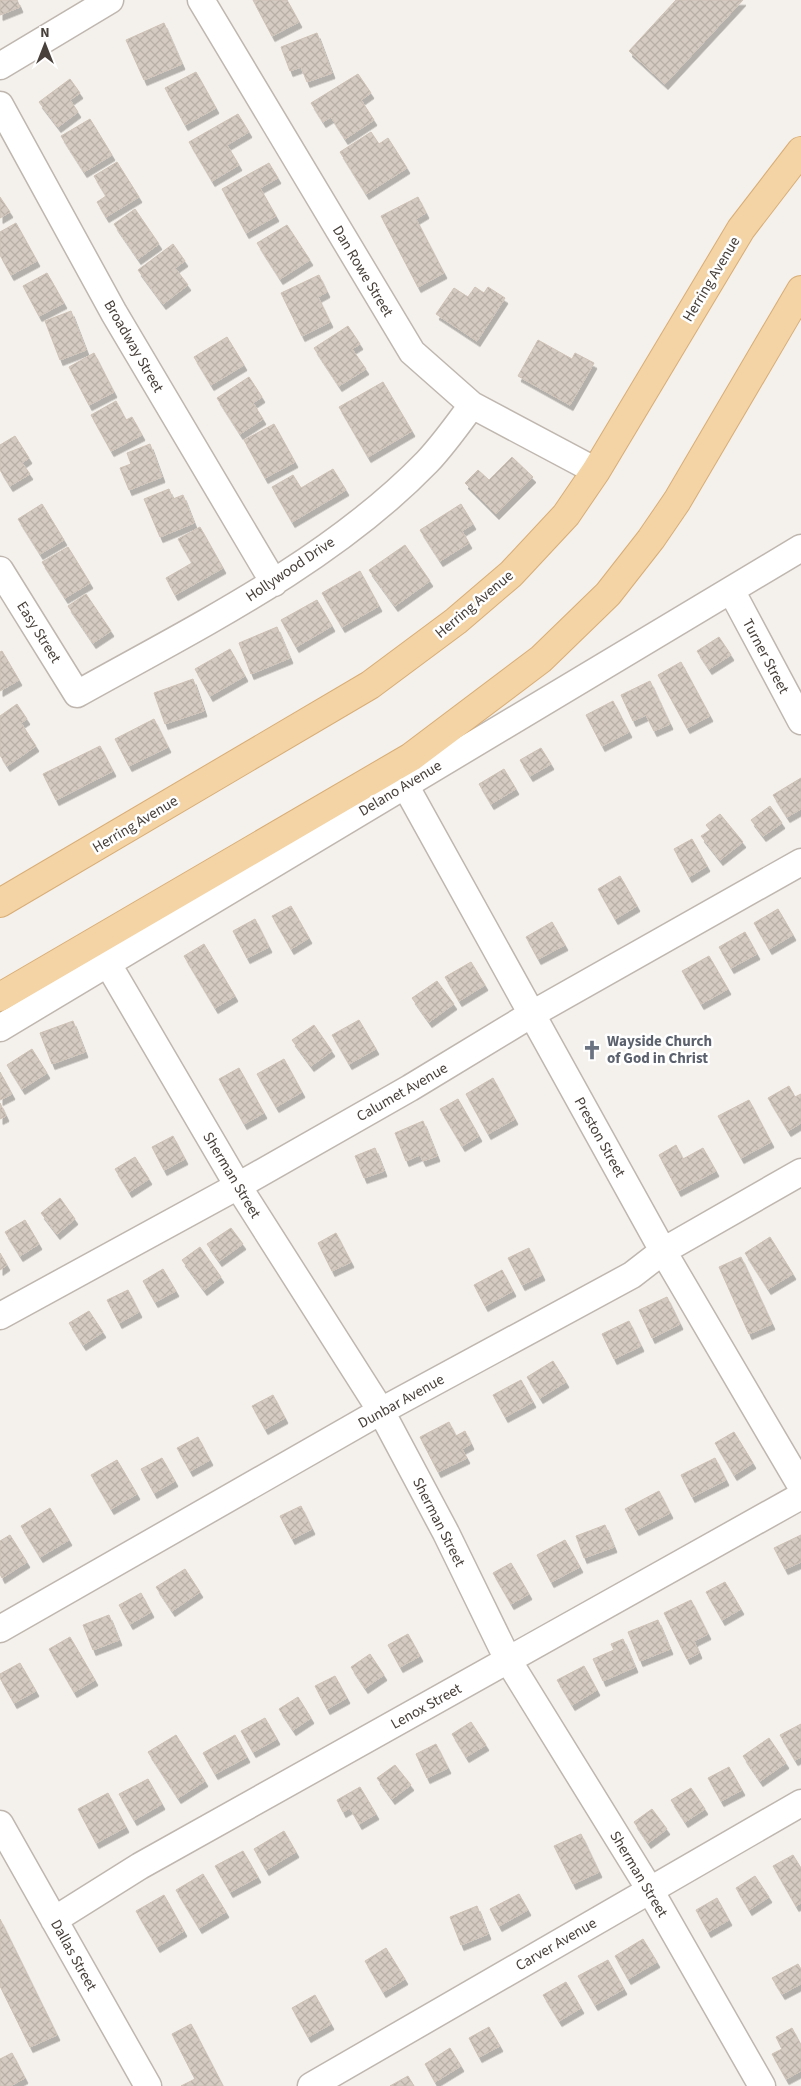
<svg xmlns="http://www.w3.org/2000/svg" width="801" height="2086" font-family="'Source Sans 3',sans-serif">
<defs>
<pattern id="building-cross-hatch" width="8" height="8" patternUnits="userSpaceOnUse" patternTransform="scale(1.25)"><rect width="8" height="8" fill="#d5cbc2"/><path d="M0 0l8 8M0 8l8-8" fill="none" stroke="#b8afa7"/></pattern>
<filter id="shadow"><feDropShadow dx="3" dy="5.5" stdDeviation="0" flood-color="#0004"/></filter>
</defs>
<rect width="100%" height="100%" fill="#f4f0eb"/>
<path fill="url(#building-cross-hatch)" stroke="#cfc2b6" filter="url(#shadow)" d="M0 0H17L20 7 0 15Z
M253 0H287L299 22 272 36Z
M676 0H743L665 84 629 51Z
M164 23 182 64 144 80 126 40Z
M317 33 332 73 307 82 301 67 290 71 281 47Z
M196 72 216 108 185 125 165 88Z
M358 74 371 93 361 100 374 120 345 139 331 117 323 122 311 103Z
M70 79 80 93 70 100 78 112 58 127 39 102Z
M238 114 249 132 227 145 239 165 212 181 189 142Z
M90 119 112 155 84 172 61 136Z
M371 132 379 144 388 138 407 168 366 194 340 152Z
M117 162 139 197 106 217 97 202 106 196 94 176Z
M269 163 278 178 260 188 276 216 246 233 222 189Z
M0 197 10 212 0 218Z
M418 197 426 213 416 219 444 273 418 287 381 216Z
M135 209 159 244 138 259 114 224Z
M16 223 37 261 11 275 0 255V232Z
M287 225 310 260 280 279 257 243Z
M173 244 185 261 175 268 188 285 163 304 138 270Z
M47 273 64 303 39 316 23 286Z
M319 275 327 292 318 297 330 322 302 336 281 293Z
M475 287 484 293 488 287 505 298 477 341 436 314 454 288 468 297Z
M71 311 86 350 60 360 45 321Z
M348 326 360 344 352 349 366 369 339 386 314 348Z
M227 337 244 365 211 385 194 357Z
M538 340 572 359 575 353 594 363 570 405 518 376Z
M94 353 114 392 89 405 69 367Z
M249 377 262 397 253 403 263 419 240 434 217 398Z
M383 382 412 431 368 457 339 407Z
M116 401 126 420 132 417 142 435 111 451 91 415Z
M274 424 295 462 265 478 244 440Z
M15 436 29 458 22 463 30 474 10 486 0 470V445Z
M150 444 162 477 129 490 120 468 131 464 127 453Z
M512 457 533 477 496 514 465 483 478 470 489 480Z
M333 469 346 490 292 522 272 487 293 475 301 488Z
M169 489 173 499 183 495 194 523 160 537 144 499Z
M42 504 64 540 40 554 18 519Z
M461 504 473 524 462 531 469 543 440 561 420 530Z
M200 527 223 568 175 595 166 578 192 563 178 539Z
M405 545 430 581 395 606 369 570Z
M68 547 90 583 65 598 42 562Z
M360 571 379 606 342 627 322 593Z
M86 594 111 631 93 643 68 606Z
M317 600 332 626 296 647 281 620Z
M277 627 290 658 251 674 239 643Z
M719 637 731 655 709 669 697 651Z
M230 649 245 676 210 696 195 669Z
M2 651 19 680 0 691V652Z
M681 662 710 716 687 728 658 675Z
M193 679 204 711 165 724 154 693Z
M650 681 670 724 654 731 646 715 633 721 621 695Z
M613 701 629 732 602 746 586 715Z
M17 704 27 719 21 723 36 746 7 766 0 755V716Z
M154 719 168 747 129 766 115 739Z
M100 746 113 771 56 800 43 774Z
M541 748 551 764 530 776 520 760Z
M504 769 516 789 491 804 479 784Z
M801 778V809L787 817 773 795Z
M770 806 782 823 763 836 751 820Z
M720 814 743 842 720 860 701 836 710 830 706 825Z
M692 839 707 866 689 877 674 849Z
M620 876 637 906 615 919 598 889Z
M291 906 309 938 291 949 272 916Z
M778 909 793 935 769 949 754 923Z
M255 919 269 947 247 958 233 931Z
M552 922 565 945 538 959 526 937Z
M745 932 757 954 731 968 719 947Z
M204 944 235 996 215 1008 184 956Z
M709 956 728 989 701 1004 682 971Z
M471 962 485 985 459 1001 445 977Z
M437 981 454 1004 429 1022 412 998Z
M359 1020 376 1049 349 1064 332 1035Z
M73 1021 85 1052 52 1064 40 1033Z
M314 1025 332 1051 311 1066 292 1040Z
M32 1049 47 1073 22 1089 7 1065Z
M284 1059 302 1092 276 1107 257 1074Z
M239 1068 264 1113 244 1124 219 1079Z
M0 1072 12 1094 0 1100Z
M493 1078 515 1119 488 1134 466 1094Z
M789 1086 795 1097 801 1094V1123L788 1131 768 1098Z
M458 1099 479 1136 462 1146 440 1109Z
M749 1100 771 1142 741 1158 718 1116Z
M0 1103 6 1116 0 1119Z
M423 1121 437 1156 423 1161 420 1155 406 1161 395 1133Z
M173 1136 185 1159 164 1170 152 1147Z
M676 1145 683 1159 703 1148 716 1171 678 1191 659 1155Z
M375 1148 384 1171 364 1178 355 1156Z
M135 1157 149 1179 129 1192 115 1169Z
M60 1198 75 1219 57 1234 41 1213Z
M25 1220 39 1244 20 1256 5 1232Z
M231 1228 243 1244 219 1261 207 1244Z
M336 1233 351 1262 332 1271 318 1243Z
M770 1237 793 1274 768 1289 745 1253Z
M200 1247 221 1277 204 1290 182 1260Z
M529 1248 542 1275 522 1285 508 1258Z
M0 1253 7 1265 0 1270Z
M741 1257 772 1324 749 1334 719 1267Z
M163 1269 176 1291 155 1302 143 1281Z
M502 1270 513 1291 485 1306 474 1285Z
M128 1290 139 1312 119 1323 107 1300Z
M667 1297 680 1324 652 1338 639 1310Z
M89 1311 103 1332 83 1345 69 1323Z
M629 1321 641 1346 614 1359 602 1334Z
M553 1361 566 1382 540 1398 527 1377Z
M521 1380 533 1402 505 1417 493 1395Z
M273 1395 285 1418 265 1429 252 1406Z
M449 1422 456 1436 465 1431 471 1444 462 1449 467 1458 438 1472 420 1437Z
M734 1432 753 1463 734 1475 715 1443Z
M198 1437 210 1460 190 1471 177 1448Z
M162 1458 175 1481 154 1493 141 1469Z
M715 1458 726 1480 692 1497 681 1475Z
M117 1460 137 1494 111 1509 91 1475Z
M659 1491 670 1513 636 1530 625 1509Z
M301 1506 312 1529 292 1539 280 1516Z
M50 1508 69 1540 40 1557 21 1526Z
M605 1525 614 1547 584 1558 576 1536Z
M10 1535 27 1562 2 1578 0 1574V1541Z
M801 1535V1562L785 1569 774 1548Z
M565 1540 580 1567 551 1582 537 1555Z
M511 1563 529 1594 511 1604 493 1573Z
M185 1569 200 1592 172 1611 156 1587Z
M725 1582 741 1609 722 1620 706 1592Z
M141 1593 151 1612 130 1624 119 1605Z
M691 1600 708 1634 694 1641 699 1653 687 1659 664 1613Z
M109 1615 119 1640 93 1650 83 1625Z
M658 1620 670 1649 640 1661 628 1632Z
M408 1634 420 1656 400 1667 388 1645Z
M70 1637 95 1680 74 1692 49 1649Z
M623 1639 635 1667 603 1681 593 1659 614 1650 611 1644Z
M370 1654 384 1675 365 1688 351 1667Z
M20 1663 36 1691 14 1703 0 1678V1674Z
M584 1666 597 1690 572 1705 557 1680Z
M335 1676 347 1698 327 1709 315 1686Z
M298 1697 311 1718 293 1730 279 1709Z
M265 1718 277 1739 253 1752 241 1731Z
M471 1722 486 1745 466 1757 452 1734Z
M801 1724V1757L795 1760 780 1735Z
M176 1735 205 1781 178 1798 148 1752Z
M235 1735 247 1757 215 1774 203 1753Z
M769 1738 786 1763 760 1781 743 1756Z
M436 1744 448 1768 427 1778 416 1754Z
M395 1765 411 1785 392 1799 377 1778Z
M729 1767 742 1790 721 1801 708 1778Z
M148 1779 162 1804 134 1820 119 1794Z
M360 1787 376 1814 359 1824 350 1808 343 1812 337 1800Z
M691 1788 705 1809 685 1822 671 1800Z
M108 1793 126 1827 96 1843 78 1809Z
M652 1809 667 1829 648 1843 634 1822Z
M284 1831 296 1852 266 1870 254 1849Z
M581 1834 599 1872 573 1884 554 1846Z
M243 1851 258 1877 230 1892 215 1866Z
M793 1855 801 1868V1903L796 1906 773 1866Z
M203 1874 226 1912 199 1928 176 1890Z
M755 1876 769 1897 749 1910 736 1888Z
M519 1894 528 1910 499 1926 490 1909Z
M164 1895 184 1931 157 1947 136 1911Z
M717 1898 729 1920 708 1932 696 1910Z
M477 1906 488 1934 461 1945 450 1917Z
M0 1919 57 2035 30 2047 0 1986Z
M643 1939 657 1962 628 1979 615 1956Z
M386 1948 405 1979 383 1992 365 1961Z
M608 1960 624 1989 595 2005 578 1976Z
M798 1964 801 1969V1984L782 1994 772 1978Z
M566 1982 581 2008 559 2021 543 1995Z
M315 1995 331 2024 308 2037 292 2008Z
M191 2024 223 2086H181L195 2079 172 2034Z
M489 2027 500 2046 479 2057 469 2038Z
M792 2028 801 2045V2071L786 2079 772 2054 782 2049 776 2037Z
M450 2048 461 2066 435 2082 425 2064Z
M12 2053 25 2078 10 2086H0V2059Z
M408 2076 414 2086H390Z"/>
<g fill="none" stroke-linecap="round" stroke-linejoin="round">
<defs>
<path id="minor" d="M201 0 412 352 472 405 596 471
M0 66 110 0
M0 105 114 313 274 583
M0 570 77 694C197 627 331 561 427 462 444 444 458 424 472 405
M731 590 801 721
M405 785 663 1251 801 1486
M108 964 238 1186 381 1411 446 1533 508 1660 650 1890 762 2086
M0 1028 801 548
M0 1316 238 1186 410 1088 532 1014 801 862
M0 1629 381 1411 632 1275 663 1251 801 1172
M0 1824 148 2086
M54 1920 140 1866 801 1496
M311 2086 801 1803"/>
<path id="major" d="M0 903 370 685 456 621 511 574 566 515 596 471 741 229 801 151
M0 997 411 757 541 659 608 594 651 539 677 501 801 290"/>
</defs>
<use href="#minor" stroke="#bfb7af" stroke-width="29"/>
<use href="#major" stroke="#d8ad75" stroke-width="30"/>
<use href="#minor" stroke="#fff" stroke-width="26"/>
<use href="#major" stroke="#f4d3a4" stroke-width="28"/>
</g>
<defs>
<symbol id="church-bare" viewBox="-9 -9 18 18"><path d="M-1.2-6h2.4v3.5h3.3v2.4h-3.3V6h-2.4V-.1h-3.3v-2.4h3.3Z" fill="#6b7280" stroke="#fff" stroke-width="2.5" paint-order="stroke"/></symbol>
</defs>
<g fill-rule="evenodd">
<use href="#church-bare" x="578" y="1036" width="28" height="28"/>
</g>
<g text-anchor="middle" stroke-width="5" stroke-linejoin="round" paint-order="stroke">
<g font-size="15" fill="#48403a" stroke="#fff">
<text transform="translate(363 271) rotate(59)" y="5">Dan Rowe Street</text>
<text transform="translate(711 279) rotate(-59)" y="5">Herring Avenue</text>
<text transform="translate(134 346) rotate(60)" y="5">Broadway Street</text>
<text transform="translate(290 569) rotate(-34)" y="5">Hollywood Drive</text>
<text transform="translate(474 604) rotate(-40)" y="5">Herring Avenue</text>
<text transform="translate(39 632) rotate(58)" y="5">Easy Street</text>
<text transform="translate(766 656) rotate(62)" y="5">Turner Street</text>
<text transform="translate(400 788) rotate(-31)" y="5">Delano Avenue</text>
<text transform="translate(135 824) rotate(-31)" y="5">Herring Avenue</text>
<text transform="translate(402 1092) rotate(-30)" y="5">Calumet Avenue</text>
<text transform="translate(600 1137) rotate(61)" y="5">Preston Street</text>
<text transform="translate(232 1175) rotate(59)" y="5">Sherman Street</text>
<text transform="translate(401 1401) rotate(-29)" y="5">Dunbar Avenue</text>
<text transform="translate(439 1522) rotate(63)" y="5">Sherman Street</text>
<text transform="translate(426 1706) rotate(-29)" y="5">Lenox Street</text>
<text transform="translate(639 1874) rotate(59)" y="5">Sherman Street</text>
<text transform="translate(556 1944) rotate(-30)" y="5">Carver Avenue</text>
<text transform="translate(74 1955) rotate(61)" y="5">Dallas Street</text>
</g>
<g font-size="15" font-weight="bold" fill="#5b616d" stroke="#fff" text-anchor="start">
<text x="607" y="1046">Wayside Church<tspan x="607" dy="17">of God in Christ</tspan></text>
</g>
</g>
<g transform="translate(45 45)" stroke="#ffffff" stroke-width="4" paint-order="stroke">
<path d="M0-4L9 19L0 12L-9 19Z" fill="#48403a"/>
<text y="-8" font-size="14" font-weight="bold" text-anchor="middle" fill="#48403a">N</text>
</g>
</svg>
